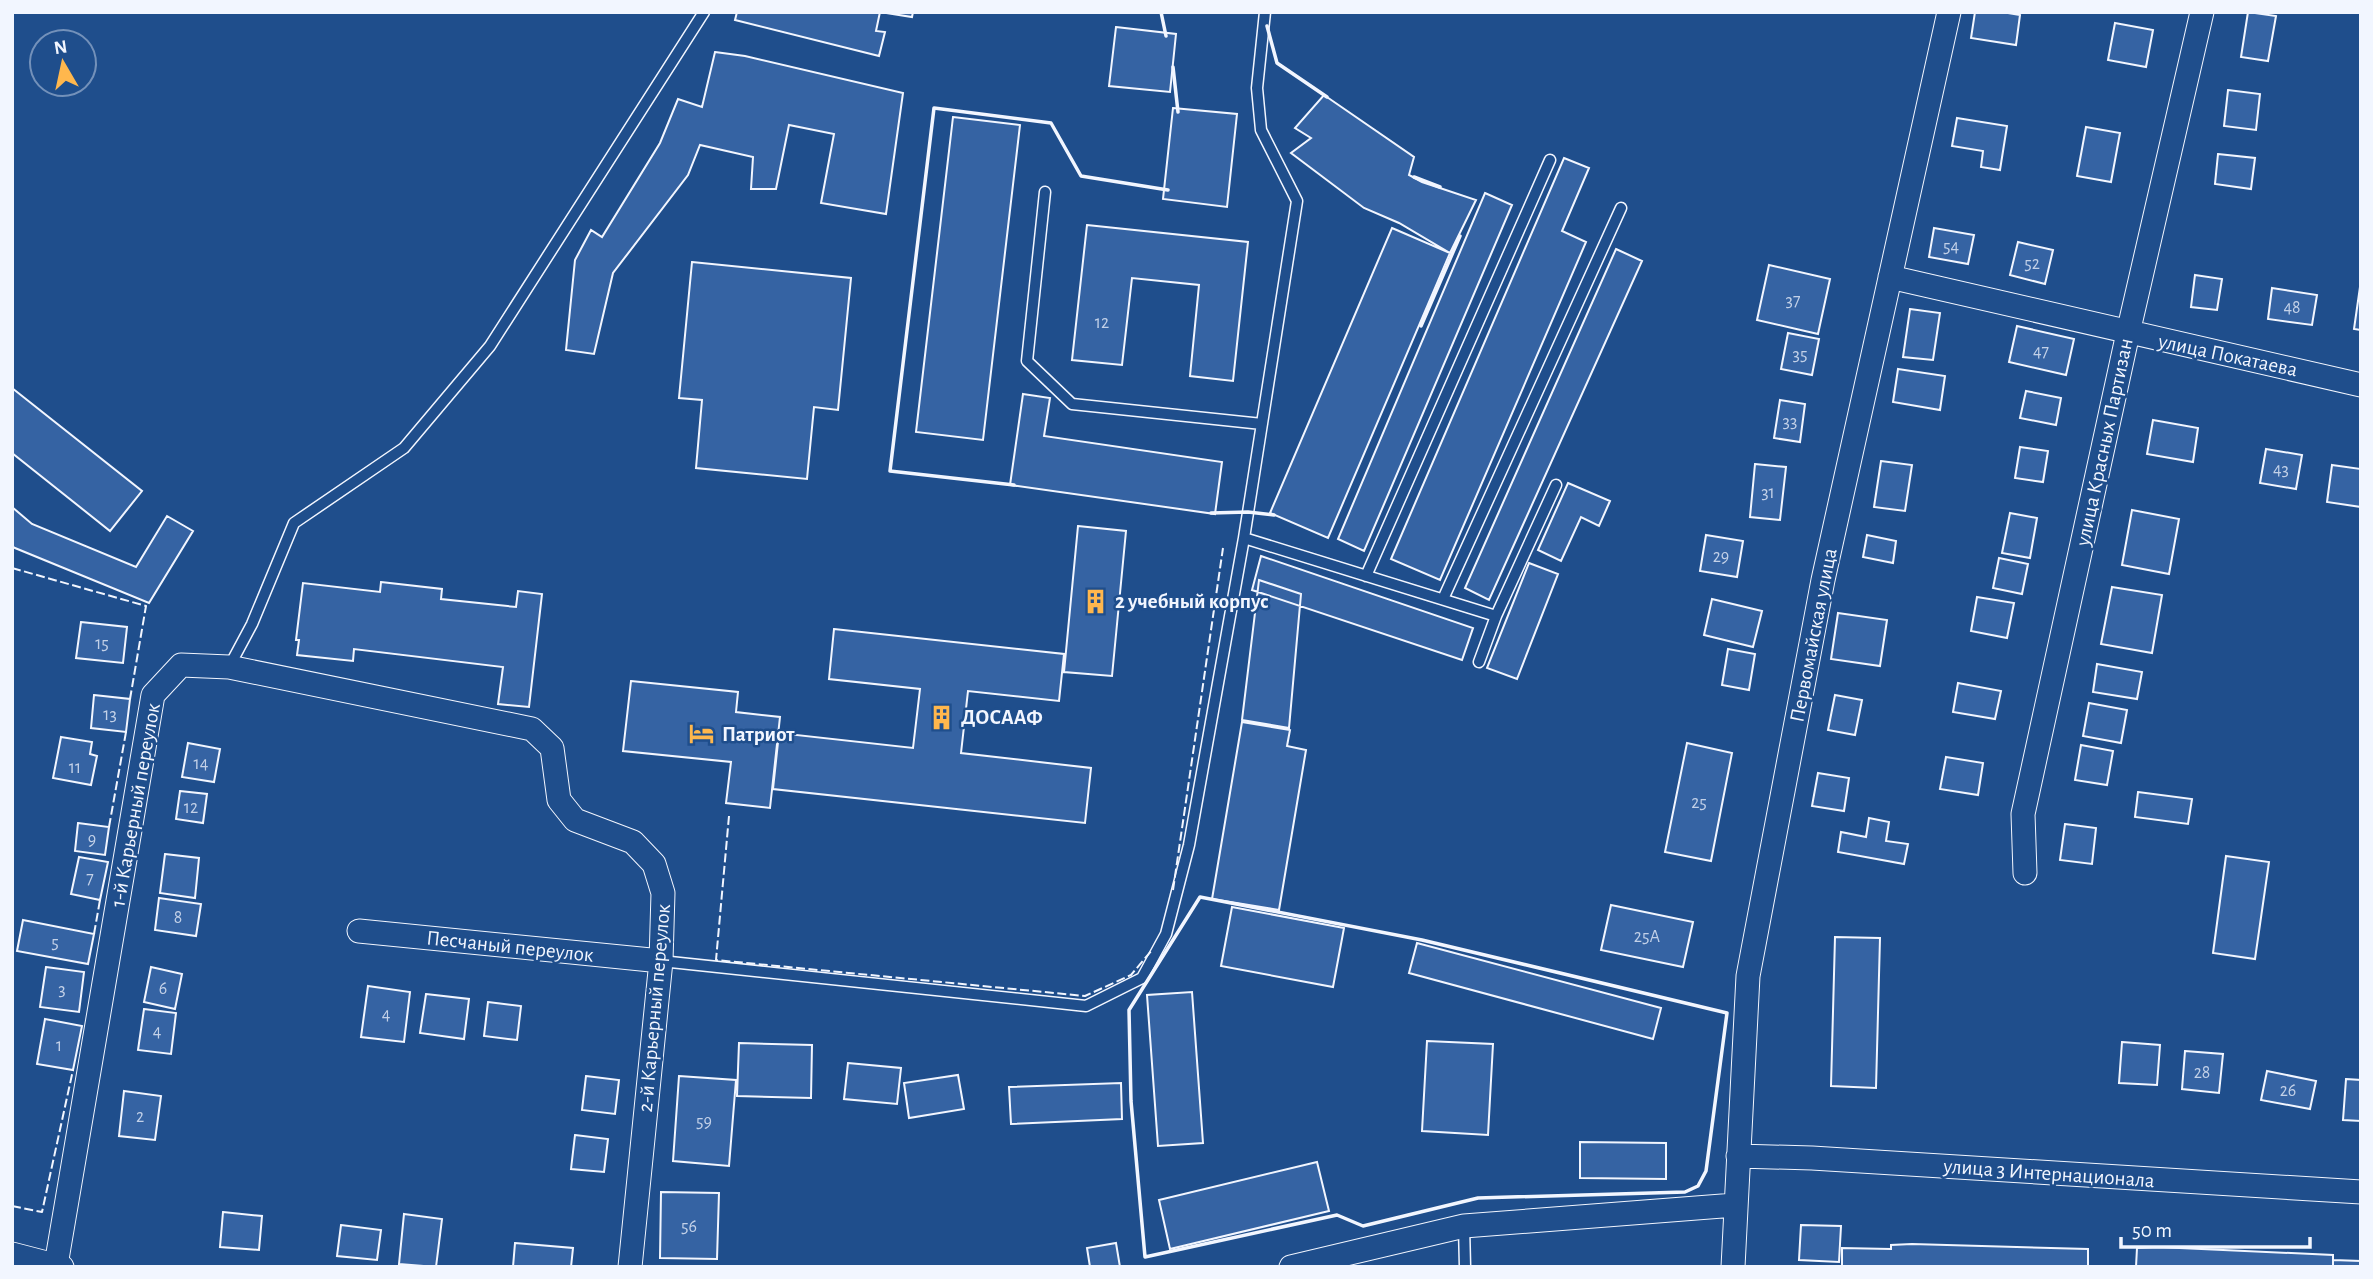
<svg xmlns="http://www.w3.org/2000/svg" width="2373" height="1279" font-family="'Alegreya Sans',sans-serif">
<rect width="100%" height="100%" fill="#1f4e8c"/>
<path fill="#3563a3" stroke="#f2f6ff" stroke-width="2" d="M737 12H880L876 31 885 32 879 56 735 20Z
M880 12H913L912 17Z
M1975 12H2002L2020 15 2016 45 1971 38Z
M2248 12 2276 16 2268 61 2241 57Z
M2115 23 2153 30 2146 67 2108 60Z
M1116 27 1176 34 1170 92 1109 86Z
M715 52 745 56 903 93 886 214 821 203 834 134 789 125 776 189H751L753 157 700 145 688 175 613 273 594 354 566 350 575 260 591 230 602 237 660 143 678 99 702 107Z
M2228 90 2260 94 2256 130 2224 126Z
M1324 95 1414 157 1409 175 1422 182 1476 200 1450 253 1399 223 1364 208 1291 153 1311 138 1295 128Z
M1173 108 1237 114 1227 207 1163 199Z
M953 117 1020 125 983 440 916 432Z
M1957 118 2007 126 2000 170 1981 167 1983 151 1952 146Z
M2086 127 2120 133 2111 182 2077 176Z
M2218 154 2255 158 2251 189 2215 184Z
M1564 158 1589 168 1562 231 1586 242 1440 580 1391 559Z
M1485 193 1512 205 1364 551 1338 539Z
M1087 225 1248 242 1233 381 1190 376 1199 285 1132 278 1122 365 1072 360Z
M1392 228 1450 253 1328 538 1270 513Z
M1934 228 1974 235 1968 264 1929 257Z
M2018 242 2053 250 2045 284 2010 275Z
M1616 249 1642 261 1489 600 1465 588Z
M692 262 851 278 838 410 814 407 807 479 696 468 702 400 679 398Z
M1769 265 1830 279 1818 334 1757 320Z
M2195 275 2222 279 2217 310 2191 307Z
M2361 280V330L2354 329Z
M2272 288 2317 295 2312 325 2268 319Z
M1910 309 1940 313 1933 360 1903 357Z
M2017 326 2074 339 2066 375 2009 362Z
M1788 333 1819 339 1812 375 1781 369Z
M1898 369 1945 376 1940 410 1893 402Z
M12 388 142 491 110 531 12 453Z
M2026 391 2061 398 2056 425 2020 418Z
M1023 394 1050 398 1044 436 1222 462 1215 514 1010 485Z
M1780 400 1805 404 1800 442 1774 438Z
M2153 420 2198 428 2193 462 2147 454Z
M2020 447 2048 451 2043 482 2015 478Z
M2266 449 2302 455 2296 489 2260 483Z
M1881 461 1912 465 1905 511 1874 507Z
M1755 464 1786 467 1780 520 1750 517Z
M2332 465 2361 469V507L2327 502Z
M1568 483 1610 501 1599 526 1581 517 1561 561 1538 550Z
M12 507 32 524 136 567 167 516 193 531 149 603 15 548 12 546Z
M2132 510 2179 519 2169 574 2122 565Z
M2010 513 2037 518 2030 558 2002 553Z
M1078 526 1126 531 1112 676 1064 672Z
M1706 535 1743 541 1737 577 1700 571Z
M1867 535 1896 541 1893 563 1863 557Z
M1261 556 1473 628 1462 660 1252 590Z
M1999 558 2028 564 2022 594 1993 588Z
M1529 563 1558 574 1517 679 1487 668Z
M1259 580 1301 594 1289 728 1242 720Z
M381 582 442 589 441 599 516 607 518 591 542 594 529 707 498 704 503 667 354 649 353 661 297 655 299 640H296L303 583 380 592Z
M2112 587 2162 595 2152 653 2101 644Z
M1977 597 2014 603 2007 638 1971 631Z
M1712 599 1762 611 1753 647 1704 635Z
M1838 613 1887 620 1880 666 1831 659Z
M81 622 127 627 123 663 76 658Z
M834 629 1064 654 1059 701 968 691 961 753 1091 768 1085 823 773 789 779 733 913 748 920 689 829 679Z
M1728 649 1755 654 1749 690 1722 685Z
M2097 664 2142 672 2137 699 2093 692Z
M631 681 738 692 736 712 780 717 770 808 726 803 731 762 623 751Z
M1958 683 2001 691 1995 719 1953 712Z
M94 695 130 699 126 732 91 728Z
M1835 695 1862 700 1855 735 1828 730Z
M2089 703 2127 710 2121 743 2083 736Z
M1242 722 1290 730 1287 746 1306 750 1279 910 1212 899Z
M61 737 92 742 90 754 97 756 91 785 53 778Z
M188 743 220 749 214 782 182 777Z
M1687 743 1732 753 1711 861 1665 852Z
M2081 745 2113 751 2107 785 2075 780Z
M1946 757 1983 763 1978 795 1940 789Z
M1818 773 1849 778 1844 811 1812 806Z
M180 791 207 794 203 823 176 819Z
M2138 792 2192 799 2188 824 2135 817Z
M1869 818 1889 822 1886 841 1908 844 1904 864 1838 852 1841 832 1866 837Z
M78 823 109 827 105 855 75 851Z
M2065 824 2096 828 2092 864 2060 860Z
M165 854 199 858 195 898 160 893Z
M2226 856 2269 862 2255 959 2213 953Z
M79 857 108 862 100 900 71 894Z
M159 898 201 904 196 936 155 930Z
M1611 905 1693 922 1683 967 1601 950Z
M1232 907 1344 928 1333 987 1221 966Z
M23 920 94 934 88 964 17 951Z
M1835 937 1880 938 1876 1088 1831 1086Z
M1417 943 1661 1008 1653 1039 1409 973Z
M46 967 84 972 79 1012 40 1007Z
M151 967 182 974 175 1009 144 1002Z
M368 986 410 992 404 1042 361 1037Z
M1192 992 1203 1143 1158 1146 1147 995Z
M426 994 469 999 464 1039 420 1033Z
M488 1002 521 1006 517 1040 484 1036Z
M144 1009 176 1013 171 1054 138 1050Z
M45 1019 82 1026 73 1070 37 1064Z
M1427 1041 1493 1044 1488 1135 1422 1131Z
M2122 1042 2160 1045 2157 1085 2119 1083Z
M739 1043 812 1045 811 1098 737 1096Z
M2185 1051 2223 1054 2219 1093 2182 1089Z
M848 1063 901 1068 897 1104 844 1099Z
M2267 1071 2316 1081 2310 1109 2261 1100Z
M958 1075 964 1109 909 1118 904 1083Z
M586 1076 619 1080 615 1114 582 1110Z
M679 1076 736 1080 729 1166 673 1161Z
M2346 1079 2361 1080V1121L2343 1120Z
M1121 1083 1122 1119 1011 1124 1009 1087Z
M124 1091 161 1096 155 1140 119 1136Z
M575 1135 608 1139 604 1172 571 1169Z
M1580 1142 1666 1143V1179L1580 1178Z
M1317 1162 1329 1211 1170 1249 1159 1200Z
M661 1192 719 1193 717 1259 660 1258Z
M223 1212 262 1216 259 1250 220 1247Z
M404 1214 442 1219 436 1267 399 1264Z
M341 1225 381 1230 377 1260 337 1256Z
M1801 1225 1841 1226 1839 1262 1799 1260Z
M515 1243 573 1248 571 1267H513Z
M1116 1243 1120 1267H1090L1087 1248Z
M1912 1244 2088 1249V1267H1842V1248L1891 1249V1245Z
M2158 1247 2333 1255V1267H2136L2137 1248Z
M2333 1260 2361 1261V1267H2333Z"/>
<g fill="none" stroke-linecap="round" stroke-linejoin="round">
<defs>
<path id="service" d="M1045 192 1027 361 1072 404 1262 424
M1244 538 1496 616 1479 662
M1366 576 1550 160
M1443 599 1621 208
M1496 616 1556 485
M229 667 252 624 294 523 404 448 490 346 704 12
M661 961 1086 1006 1142 978 1166 934 1189 845 1244 538 1297 201 1261 130 1257 88 1265 12
M1464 1226 1465 1267"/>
<path id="minor" d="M1890 277 2361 385
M2025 873 2023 814 2128 333 2202 12
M359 931 661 961
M1738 1156 1812 1158 2361 1192
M12 1254 62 1267
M56 1265 153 695 181 665 229 667 532 729 552 748 559 800 575 820 633 842 654 864 663 893 661 961 630 1267
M1291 1267 1464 1226 1735 1205
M1733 1267 1748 976 1823 580 1949 12"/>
</defs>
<use href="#service" stroke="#f2f6ff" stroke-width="13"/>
<use href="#minor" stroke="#f2f6ff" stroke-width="25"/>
<use href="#service" stroke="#1f4e8c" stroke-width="10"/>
<use href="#minor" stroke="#1f4e8c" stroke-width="23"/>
<path stroke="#f2f6ff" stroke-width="2" stroke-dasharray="9 3.5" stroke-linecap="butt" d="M12 568 146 606 130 699
M729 816 716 960 1085 996 1131 975 1152 950
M109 827 126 732
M1173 890 1223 548
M94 934 100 900
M12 1206 42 1212 73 1070"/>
<path stroke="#f2f6ff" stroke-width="3.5" d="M1161 12 1166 36
M1267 26 1277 63 1327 97
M1173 67 1178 112
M1414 177 1440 187
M1421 326 1460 236
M1014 485 890 471 934 108 1051 123 1081 176 1168 190
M1211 513 1248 512 1274 515
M1200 897 1422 940 1727 1013 1706 1171 1698 1186 1685 1192 1478 1198 1363 1226 1337 1215 1145 1257 1131 1101 1129 1010Z"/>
</g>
<defs>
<symbol id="building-bare" viewBox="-9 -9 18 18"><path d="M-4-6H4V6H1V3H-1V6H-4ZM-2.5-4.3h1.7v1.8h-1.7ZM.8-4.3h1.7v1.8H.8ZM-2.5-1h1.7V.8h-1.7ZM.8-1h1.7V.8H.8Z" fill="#ffb74d" stroke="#1f4e8c" stroke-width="2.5" paint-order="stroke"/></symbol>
<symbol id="hotel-bare" viewBox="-9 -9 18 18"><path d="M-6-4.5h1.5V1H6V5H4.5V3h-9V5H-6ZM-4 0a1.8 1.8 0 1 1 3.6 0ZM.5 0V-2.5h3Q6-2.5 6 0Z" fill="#ffb74d" stroke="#1f4e8c" stroke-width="2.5" paint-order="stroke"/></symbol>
</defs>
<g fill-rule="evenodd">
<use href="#building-bare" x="1078" y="584" width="35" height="35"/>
<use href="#building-bare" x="924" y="700" width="35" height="35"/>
<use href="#hotel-bare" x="684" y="716" width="35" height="35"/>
</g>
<g text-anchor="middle" stroke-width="5" stroke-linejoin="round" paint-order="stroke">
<g font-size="18" fill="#c3d1e8">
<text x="1951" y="252">54</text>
<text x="2032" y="269">52</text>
<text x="1793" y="306">37</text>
<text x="2292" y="313">48</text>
<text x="1102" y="328">12</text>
<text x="2041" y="357">47</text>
<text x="1800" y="360">35</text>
<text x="1790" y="427">33</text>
<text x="2281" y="475">43</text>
<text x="1768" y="498">31</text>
<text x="1721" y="562">29</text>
<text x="102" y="649">15</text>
<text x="110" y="720">13</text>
<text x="201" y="769">14</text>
<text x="75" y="773">11</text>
<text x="1699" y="808">25</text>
<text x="191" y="813">12</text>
<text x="92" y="845">9</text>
<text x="90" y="884">7</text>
<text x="178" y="923">8</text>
<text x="1647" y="942">25А</text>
<text x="55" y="948">5</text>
<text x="163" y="994">6</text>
<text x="62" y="995">3</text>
<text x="386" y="1020">4</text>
<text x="157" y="1037">4</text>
<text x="59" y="1051">1</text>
<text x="2202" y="1078">28</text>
<text x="2288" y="1096">26</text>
<text x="140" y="1122">2</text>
<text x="704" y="1127">59</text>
<text x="689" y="1232">56</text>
</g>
<g font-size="21" fill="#f2f6ff" stroke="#1f4e8c">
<text transform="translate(2228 355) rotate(12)" y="7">улица Покатаева</text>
<text transform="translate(2104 442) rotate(-78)" y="7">улица Красных Партизан</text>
<text transform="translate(1813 635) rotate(-79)" y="7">Первомайская улица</text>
<text transform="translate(135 805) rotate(-80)" y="7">1-й Карьерный переулок</text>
<text transform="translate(510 946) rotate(6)" y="7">Песчаный переулок</text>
<text transform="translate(654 1008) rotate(-85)" y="7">2-й Карьерный переулок</text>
<text transform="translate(2049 1173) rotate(4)" y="7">улица 3 Интернационала</text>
</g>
<g font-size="21" font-weight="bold" fill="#f2f6ff" stroke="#1f4e8c" text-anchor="start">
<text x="1115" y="608">2 учебный корпус</text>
<text x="961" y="724">ДОСААФ</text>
<text x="722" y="741">Патриот</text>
</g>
</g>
<rect width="2373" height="1279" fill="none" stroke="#f2f6ff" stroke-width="28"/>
<g transform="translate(63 63) rotate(351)"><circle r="33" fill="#1f4e8c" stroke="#7391ba" stroke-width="2"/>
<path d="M0-5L12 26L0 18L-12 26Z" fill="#ffb74d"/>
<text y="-10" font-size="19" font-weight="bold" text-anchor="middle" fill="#f2f6ff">N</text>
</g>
<path d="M2121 1237v10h189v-10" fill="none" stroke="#f2f6ff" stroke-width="3.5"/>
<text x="2132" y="1237" font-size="21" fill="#f2f6ff" stroke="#1f4e8c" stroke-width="5" paint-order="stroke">50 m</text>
</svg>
